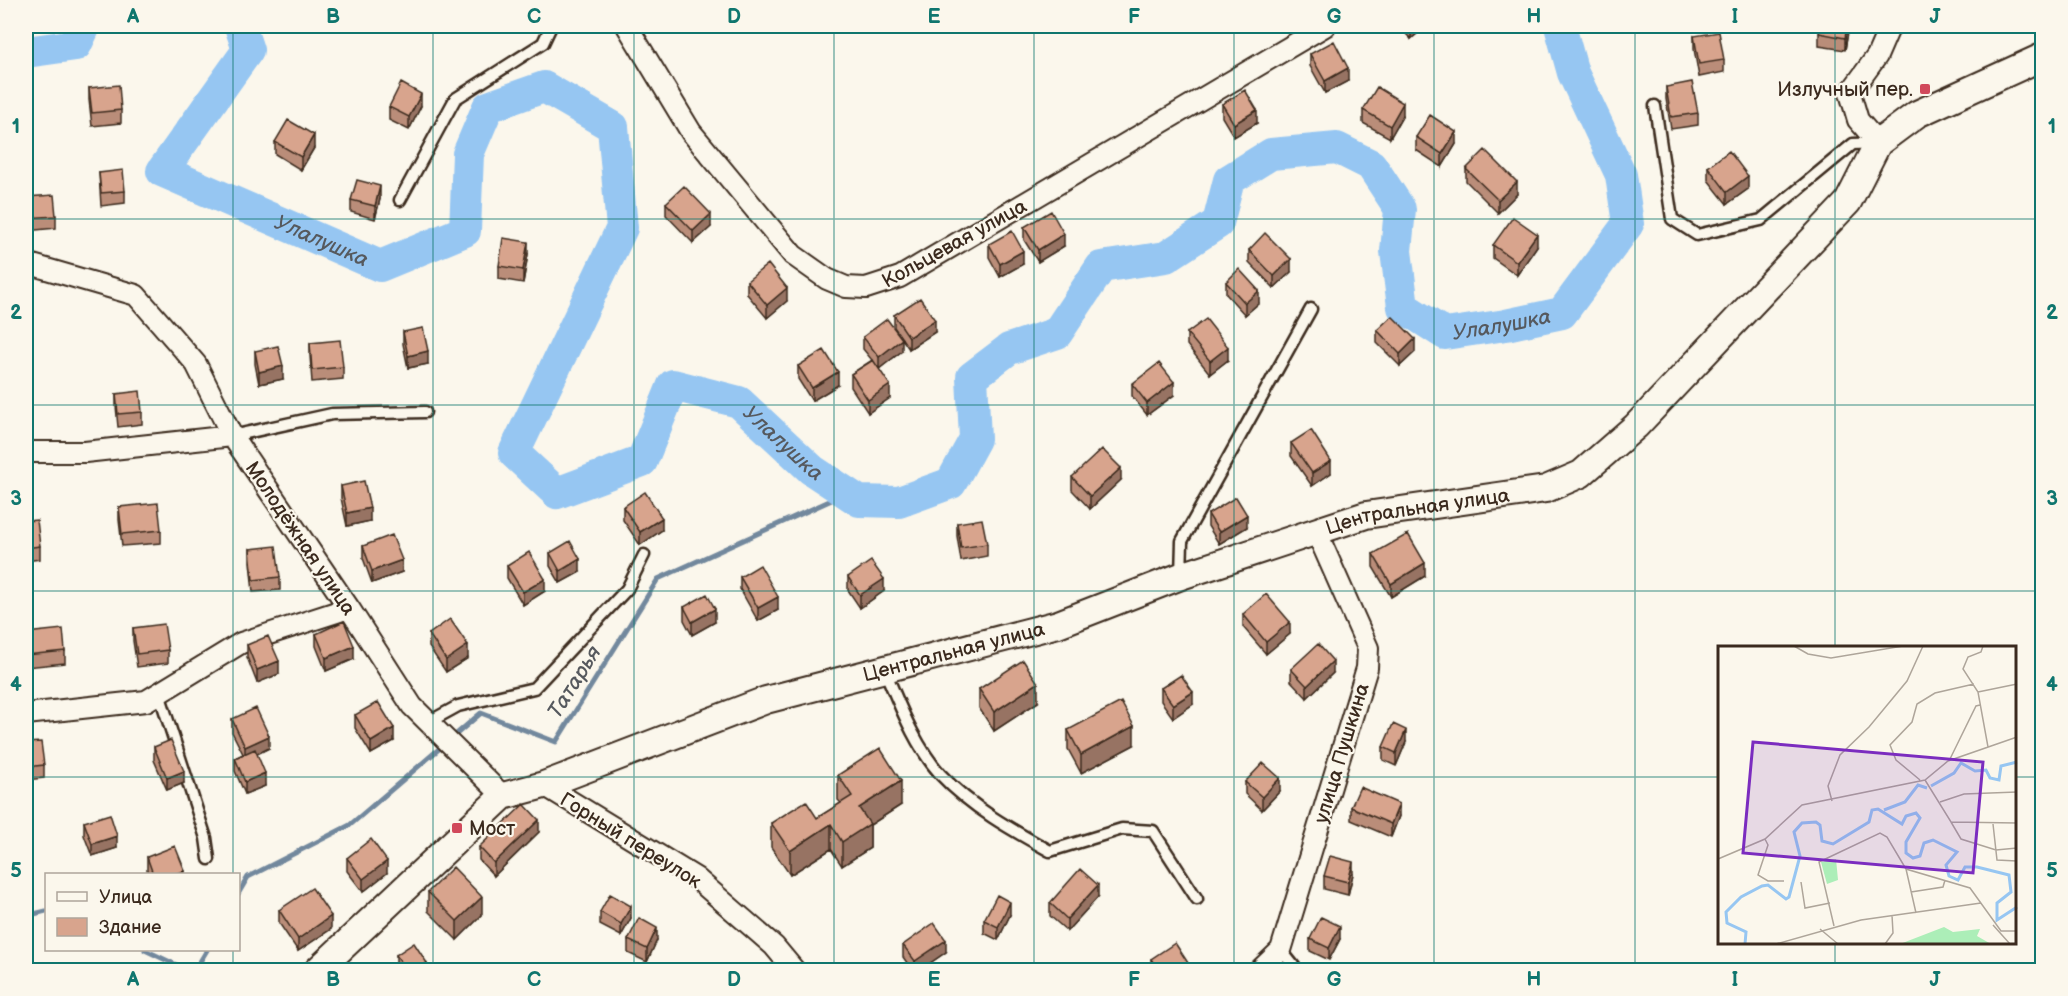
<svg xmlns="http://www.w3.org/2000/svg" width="2068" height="996" font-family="'Balsamiq Sans',sans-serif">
<rect width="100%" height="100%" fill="#fbf7ec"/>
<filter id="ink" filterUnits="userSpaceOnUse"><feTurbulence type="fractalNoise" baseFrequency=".0167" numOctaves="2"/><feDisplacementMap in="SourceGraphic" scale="12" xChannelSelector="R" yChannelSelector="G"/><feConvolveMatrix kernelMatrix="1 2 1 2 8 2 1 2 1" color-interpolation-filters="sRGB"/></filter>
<g filter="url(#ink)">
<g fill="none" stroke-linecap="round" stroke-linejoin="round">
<path stroke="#72889d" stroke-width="5" d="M238 894 248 877 350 825 481 713 556 742 658 579 847 493
M26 916 46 911
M145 950 187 970
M195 970 207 950"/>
<g stroke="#96c6f2" stroke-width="32">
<path id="s1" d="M240 26 248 50 162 171 380 266 465 231 468 154 488 107 544 87 613 127 622 228 514 453 557 493 642 461 673 385 739 402 812 470 859 501 899 502 951 483 975 439 972 377 1009 349 1057 333 1101 267 1166 257 1218 223 1229 180 1271 154 1337 148 1371 165 1400 209 1396 251 1403 307 1445 334 1506 325 1562 313 1628 224 1621 175 1573 73 1560 26"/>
<path d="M26 52 76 45 85 26"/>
</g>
<defs>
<path id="service" d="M1655 106 1672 219 1697 235 1761 220 1853 144 1878 143
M400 200 455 99 543 43 551 26
M232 436 332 414 425 412
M1181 576 1182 541 1311 309
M885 671C900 706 915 746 941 775 972 808 1012 830 1050 851L1122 829 1153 831 1197 899
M159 693 206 838 209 859
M427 723 458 706 534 688 627 589 644 555
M1281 950 1297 970"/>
<path id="minor" d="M627 26 691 132 793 255 827 279 846 287 866 288 900 277 1325 26
M1878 143 1858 120 1850 93 1877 56 1890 26
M26 263 136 295 196 364 232 436
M26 452H85L232 436 349 608 412 706 503 796
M26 714 146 701 241 643 349 608
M544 785 696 878 774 946 794 970
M1260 970 1281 950 1367 668 1368 648 1317 533"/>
<g id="tertiary">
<path id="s2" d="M318 970 503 796 544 785 766 700 1058 624 1181 576 1366 515 1546 489 1581 474 1636 426 1848 202 1878 143 1917 114 2042 57"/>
</g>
</defs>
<use href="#service" stroke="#3b2a1e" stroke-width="15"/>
<use href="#minor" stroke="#3b2a1e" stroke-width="24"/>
<use href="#tertiary" stroke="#3b2a1e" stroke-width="30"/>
<use href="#service" stroke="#fbf7ec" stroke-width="10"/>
<use href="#minor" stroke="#fbf7ec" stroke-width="20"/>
<use href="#tertiary" stroke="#fbf7ec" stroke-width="26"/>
</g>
<path fill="#ba8d79" stroke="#3b2a1e" stroke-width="1.5" d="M1398 26H1426L1411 39Z
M1849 26 1845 50 1819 46V33Z
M1694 36 1724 60V72L1699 77 1694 49Z
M1310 54 1348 81 1325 93 1310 66Z
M1666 87 1698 113V125L1671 129 1666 99Z
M89 88 121 110V123L92 126 89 100Z
M1222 104 1257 123 1234 137 1222 117Z
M421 106 409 130 389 120V107Z
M1363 110 1403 115 1390 138 1363 123Z
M1416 137 1456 144 1442 167 1416 150Z
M275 142 314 148 301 170 275 154Z
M1708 167 1748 189 1727 204 1708 180Z
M1466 169 1517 194 1498 213 1466 181Z
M99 173 125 191V203L101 206Z
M26 197 56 216V228L26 231Z
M380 199 375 219 351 212V200Z
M666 203 711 227 693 243 666 215Z
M1024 227 1064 246 1038 262 1024 240Z
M989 244 1023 264 1000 277 989 257Z
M1493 245 1537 246 1517 275 1493 258Z
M1249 250 1291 272 1274 288 1249 262Z
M528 254 523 283 499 279V266Z
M747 281 787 301 767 318 747 294Z
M1226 282 1259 303 1245 315 1226 294Z
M26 284 32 297 29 321 26 320Z
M894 315 935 332 909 349 894 327Z
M1377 330 1415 352 1400 366 1377 343Z
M403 332 428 364 408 368 403 344Z
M1187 333 1228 360 1210 374 1187 345Z
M863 337 902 351 879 369 890 398 868 413 851 387V374L872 360 863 349Z
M310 343 343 367V379L312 382 310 356Z
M255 351 283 379 259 384 255 364Z
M798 366 838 385 812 401 798 379Z
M1132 384 1174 395 1147 415 1132 396Z
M116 394 142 412V424L118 427 116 406Z
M26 406 27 418V431H26Z
M1291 443 1331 473 1312 486 1291 456Z
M1072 477 1121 480 1090 509 1072 490Z
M341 486 370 521 347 526 341 498Z
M119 507 161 530V543L122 546 119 520Z
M623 507 662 530 640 545 623 520Z
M1208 514 1247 527 1219 544 1208 526Z
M26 521 40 546V559L26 561Z
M957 523 987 544V556L961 561 957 536Z
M363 546 402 572 372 583 363 558Z
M250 549 280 577V590L253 592 250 562Z
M550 553 580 572 560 583 550 566Z
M1373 554 1425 576 1391 597 1373 567Z
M507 566 545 591 523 605 507 578Z
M740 577 778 610 758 621 740 589Z
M848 577 884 591 860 608 848 590Z
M684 607 715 622 692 635 684 620Z
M1243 614 1290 634 1266 654 1243 627Z
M133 628 168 650V663L137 667 133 641Z
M26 633 65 651V663L26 667Z
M316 634 354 659 326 671 316 646Z
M429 634 468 658 446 672 429 647Z
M247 645 279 674 257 683 247 657Z
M1291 669 1333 673 1307 698 1291 681Z
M1161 688 1193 704 1173 718 1161 701Z
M979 689 1038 702 994 731 979 708Z
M355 715 394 741 371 754 355 728Z
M232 719 269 748 257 754 265 786 245 794 235 771V758L243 754 232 732Z
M1068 730 1134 745 1081 773 1068 749Z
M1406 742 1396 766 1383 760V747Z
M26 743 44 765V778L26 780Z
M154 747 184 783 167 790 154 760Z
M838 775 901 805 870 825V848L842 866 831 849 790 875 771 847V823L817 818 841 803 838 800Z
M1245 782 1280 791 1262 810 1245 794Z
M1351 807 1399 816 1391 837 1351 820Z
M84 822 117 848 92 856 84 835Z
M539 832 494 876 479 860V847Z
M147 857 185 874H148L147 870Z
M347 858 387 873 363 892 347 871Z
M1353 874 1348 895 1324 889V876Z
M428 892 482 915 457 940 428 911Z
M1098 897 1067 931 1050 916V903Z
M279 910 331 929 298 951 279 923Z
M600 912 631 918 621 936 600 925Z
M1010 915 998 940 984 933V920Z
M1310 939H1340L1329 960 1310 951Z
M628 940H657L647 962 628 953Z
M903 945 946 952 920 970H912L903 957Z
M396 955 427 970H398L396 968Z
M1151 959 1190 970H1151Z"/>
<path fill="#977363" stroke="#3b2a1e" stroke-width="1.5" d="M1413 26H1426L1411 39V27Z
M1847 26H1849L1845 50V38Z
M1348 68V81L1325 93V81Z
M421 94V106L409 130V117Z
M1403 103V115L1390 138V126Z
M1257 110V123L1234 137V124Z
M1456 132V144L1442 167V154Z
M314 135V148L301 170V157Z
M1748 176V189L1727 204V192Z
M1517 182V194L1498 213V200Z
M380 186V199L375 219V206Z
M711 214V227L693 243V231Z
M1064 234V246L1038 262V250Z
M1537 234V246L1517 275V262Z
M528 242V254L523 283V270Z
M1023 251V264L1000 277V264Z
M1291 259V272L1274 288V276Z
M32 285V297L29 321V308Z
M787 288V301L767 318V305Z
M1259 291V303L1245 315V303Z
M935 320V332L909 349V337Z
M902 339V351L879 369V357Z
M1415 339V352L1400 366V354Z
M1228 347V360L1210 374V361Z
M428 351V364L408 368V356Z
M283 366V379L259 384V372Z
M838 372V385L812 401V388Z
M1174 382V395L1147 415V403Z
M890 385V398L868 413V400Z
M1331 461V473L1312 486V473Z
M1121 468V480L1090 509V496Z
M370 508V521L347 526V513Z
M1247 515V527L1219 544V532Z
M662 518V530L640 545V532Z
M580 559V572L560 583V571Z
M402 560V572L372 583V571Z
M1425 563V576L1391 597V584Z
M545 579V591L523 605V592Z
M884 579V591L860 608V595Z
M778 597V610L758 621V608Z
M715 609V622L692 635V622Z
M1290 622V634L1266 654V642Z
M468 645V658L446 672V660Z
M354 646V659L326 671V658Z
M279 661V674L257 683V670Z
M1333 661V673L1307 698V686Z
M1038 683V702L994 731V712Z
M1193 692V704L1173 718V705Z
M1134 726V745L1081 773V755Z
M394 728V741L371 754V742Z
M1406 730V742L1396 766V753Z
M269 736V748L245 760V747Z
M184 771V783L167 790V778Z
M265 773V786L245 794V782Z
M1280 778V791L1262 810V797Z
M901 781V805L870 825V848L842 866V842L859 808Z
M1399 804V816L1391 837V824Z
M539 820V832L494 876V863Z
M831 824V849L790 875V851Z
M117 836V848L92 856V844Z
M387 861V873L363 892V879Z
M1353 862V874L1348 895V882Z
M185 871V874H175Z
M1098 885V897L1067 931V919Z
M482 897V915L457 940V921Z
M1010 902V915L998 940V927Z
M631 906V918L621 936V924Z
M331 916V929L298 951V939Z
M1340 926V939L1329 960V948Z
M657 928V940L647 962V949Z
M946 940V952L920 970H915V961Z
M427 963V970H417Z
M1190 966V970H1183Z"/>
<path fill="#d8a48d" stroke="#3b2a1e" stroke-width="1.5" d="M1820 26H1847L1845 38 1819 33Z
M1719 32 1724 60 1699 64 1694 36Z
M1334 41 1348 68 1325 81 1310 54Z
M1692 82 1698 113 1671 117 1666 87Z
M401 83 421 94 409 117 389 107Z
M119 85 121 110 92 113 89 88Z
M1377 87 1403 103 1390 126 1363 110Z
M1245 90 1257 110 1234 124 1222 104Z
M1430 115 1456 132 1442 154 1416 137Z
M288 120 314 135 301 157 275 142Z
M1485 150 1517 182 1498 200 1466 169Z
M1729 151 1748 176 1727 192 1708 167Z
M123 170 125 191 101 193 99 173Z
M357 180 380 186 375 206 351 200Z
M684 186 711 214 693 231 666 203Z
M54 195 56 216 26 218V197Z
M1051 211 1064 234 1038 250 1024 227Z
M1513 217 1537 234 1517 262 1493 245Z
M1012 231 1023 251 1000 264 989 244Z
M1265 233 1291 259 1274 276 1249 250Z
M503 238 528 242 523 270 499 266Z
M768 264 787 288 767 305 747 281Z
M1239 269 1259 291 1245 303 1226 282Z
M26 284 32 285 29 308H26Z
M920 298 935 320 909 337 894 315Z
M1392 316 1415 339 1400 354 1377 330Z
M887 319 902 339 879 357 863 337Z
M1206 319 1228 347 1210 361 1187 333Z
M423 328 428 351 408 356 403 332Z
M340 340 343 367 312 370 310 343Z
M278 346 283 366 259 372 255 351Z
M824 350 838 372 812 388 798 366Z
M873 360 890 385 868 400 851 374Z
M1159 363 1174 382 1147 403 1132 384Z
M140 391 142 412 118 414 116 394Z
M1311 430 1331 461 1312 473 1291 443Z
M1102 449 1121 468 1090 496 1072 477Z
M364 481 370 508 347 513 341 486Z
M645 492 662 518 640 532 623 507Z
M1236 497 1247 515 1219 532 1208 514Z
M158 503 161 530 122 534 119 507Z
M982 519 987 544 961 548 957 523Z
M37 520 40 546 26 548V521Z
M1408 534 1425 563 1391 584 1373 554Z
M392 535 402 560 372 571 363 546Z
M570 541 580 559 560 571 550 553Z
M276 546 280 577 253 580 250 549Z
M529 552 545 579 523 592 507 566Z
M871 561 884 579 860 595 848 577Z
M760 565 778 597 758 608 740 577Z
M707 594 715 609 692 622 684 607Z
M1266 594 1290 622 1266 642 1243 614Z
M450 619 468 645 446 660 429 634Z
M344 621 354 646 326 658 316 634Z
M164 624 168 650 137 654 133 628Z
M63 629 65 651 26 655V633Z
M268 636 279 661 257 670 247 645Z
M1318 644 1333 661 1307 686 1291 669Z
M1023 660 1038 683 994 712 979 689Z
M1181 675 1193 692 1173 705 1161 688Z
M378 702 394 728 371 742 355 715Z
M1121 702 1134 726 1081 755 1068 730Z
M256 708 269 736 245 747 232 719Z
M1393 724 1406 730 1396 753 1383 747Z
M171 740 184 771 167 778 154 747Z
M41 742 44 765 26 767V743Z
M880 748 901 781 859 808 870 824 842 842 831 824 790 851 771 823 806 801 817 818 852 796 838 775Z
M255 749 265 773 245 782 235 758Z
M1263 763 1280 778 1262 797 1245 782Z
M1360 787 1399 804 1391 824 1351 807Z
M524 804 539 820 494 863 479 847Z
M110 814 117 836 92 844 84 822Z
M371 839 387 861 363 879 347 858Z
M175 846 185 871 175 874H153L147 857Z
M1330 856 1353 862 1348 882 1324 876Z
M453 867 482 897 457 921 428 892Z
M1080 869 1098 885 1067 919 1050 903Z
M312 888 331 916 298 939 279 910Z
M610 894 631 906 621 924 600 912Z
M997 895 1010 902 998 927 984 920Z
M1321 917 1340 926 1329 948 1310 939Z
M639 918 657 928 647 949 628 940Z
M934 923 946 940 915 961 903 945Z
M414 943 427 963 417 970H407L396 955Z
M1175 943 1190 966 1183 970H1158L1151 959Z"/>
</g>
<path fill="none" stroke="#0f766e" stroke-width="1.5" stroke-opacity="0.55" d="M233 26V874M433 26V970M634 26V970M834 26V970M1034 26V970M1234 26V970M1434 26V970M1635 26V970M1835 26V648M26 219H2042M26 405H2042M26 591H2042M26 777H1720M2016 777H2042M1835 944V970M233 950V970"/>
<g fill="#d1495b" stroke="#fbf7ec" stroke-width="2">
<rect x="1919" y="83" width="12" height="12" rx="3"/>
<rect x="451" y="822" width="12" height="12" rx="3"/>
</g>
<g text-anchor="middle" stroke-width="4.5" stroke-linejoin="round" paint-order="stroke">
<g font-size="20" fill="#3b2a1e" stroke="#fbf7ec" text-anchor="end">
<text x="1913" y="96">Излучный пер.</text>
<text x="469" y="835" text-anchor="start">Мост</text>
</g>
<g font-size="20" fill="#3b2a1e" stroke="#fbf7ec">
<text transform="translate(954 243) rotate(-29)" y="7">Кольцевая улица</text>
<text dy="7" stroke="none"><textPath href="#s2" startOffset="1214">Центральная улица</textPath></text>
<text transform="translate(301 538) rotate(56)" y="7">Молодёжная улица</text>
<text dy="7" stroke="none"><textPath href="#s2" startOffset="728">Центральная улица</textPath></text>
<text transform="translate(1341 753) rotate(-73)" y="7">улица Пушкина</text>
<text transform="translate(631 840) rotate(32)" y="7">Горный переулок</text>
</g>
<g font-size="21" font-style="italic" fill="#56595e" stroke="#fbf7ec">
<text dy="7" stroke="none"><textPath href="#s1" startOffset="348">Улалушка</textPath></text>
<text dy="7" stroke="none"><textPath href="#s1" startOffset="2546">Улалушка</textPath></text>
<text dy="7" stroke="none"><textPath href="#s1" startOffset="1482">Улалушка</textPath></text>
<text transform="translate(574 682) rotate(-58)" y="7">Татарья</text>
</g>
</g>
<g transform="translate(1718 646)">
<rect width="298" height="298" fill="#fbf7ec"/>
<path d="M118 213 120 234 109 238 103 216ZM226 281 235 286 262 283 259 290 273 298H182Z" fill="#aceeb8"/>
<path fill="none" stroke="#96c6f2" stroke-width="3" d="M213 140 236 127 243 117 257 125 268 124 272 132 281 134 283 120 299 116M166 164 187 156 200 139 209 142M27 298 28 286 9 277 8 266 23 251 44 240 50 239 68 253 71 251 82 210 76 186 84 177 98 176 102 179 104 195 115 198 151 176 154 164 160 163 184 178 188 170 198 167 202 172 188 196V207L195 212 202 210 206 197 215 194 239 206 228 219 231 230 240 234 247 221H259L291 229 293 246 279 257V274L299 261"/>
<path fill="none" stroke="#aea59a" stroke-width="1.5" d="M76 0 90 8 113 12 185 0M265 0 263 6 250 11 245 23 260 46 270 101M260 46 299 38M231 115 258 60 262 59M202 134 178 114 172 99 194 76 199 58 217 47 256 38M207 134 233 176 299 177M114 155 110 140 122 109 151 81 189 35 205 0M222 156 246 148 299 146M233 176 243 193 278 204 299 202M275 178 279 214 299 215M47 193 50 199 40 229 50 235H66M0 213 47 193 84 159 207 134 230 115 299 91M188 223 198 267M83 236 87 262 112 257M193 246 225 241 227 234M275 279 292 298M116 280 101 216 162 187 169 191 188 223 252 242 283 285H299M102 283 120 298M58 298 143 274 263 257M167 298 175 287 174 269"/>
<path fill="#7b2cbf" fill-opacity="0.15" stroke="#7b2cbf" stroke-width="3" d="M35 96 265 116 255 227 25 207Z"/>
<rect width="298" height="298" fill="none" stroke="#3b2a1e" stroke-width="3"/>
</g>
<rect width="2068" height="996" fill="none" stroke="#fbf7ec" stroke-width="66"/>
<rect x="45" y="873" width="195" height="78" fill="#fbf7ec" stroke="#aea59a" stroke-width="1.5"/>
<rect x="57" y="892" width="30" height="9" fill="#fbf7ec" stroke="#aea59a" stroke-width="1.5"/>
<text x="99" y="903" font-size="18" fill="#3b2a1e">Улица</text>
<rect x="57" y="918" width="30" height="18" fill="#d8a48d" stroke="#aea59a" stroke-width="1.5"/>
<text x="99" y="933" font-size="18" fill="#3b2a1e">Здание</text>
<rect x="33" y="33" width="2002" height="930" fill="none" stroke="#0f766e" stroke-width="2"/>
<g font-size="20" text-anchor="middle" font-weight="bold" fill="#0f766e">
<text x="133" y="23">A</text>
<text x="333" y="23">B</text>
<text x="534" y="23">C</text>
<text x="734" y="23">D</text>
<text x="934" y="23">E</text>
<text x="1134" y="23">F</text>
<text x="1334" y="23">G</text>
<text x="1534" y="23">H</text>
<text x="1735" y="23">I</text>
<text x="1935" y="23">J</text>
<text x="16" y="133">1</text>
<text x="2052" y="133">1</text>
<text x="16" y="319">2</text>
<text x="2052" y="319">2</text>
<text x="16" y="505">3</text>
<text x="2052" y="505">3</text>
<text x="16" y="691">4</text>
<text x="2052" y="691">4</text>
<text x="16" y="877">5</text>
<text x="2052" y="877">5</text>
<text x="133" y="986">A</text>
<text x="333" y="986">B</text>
<text x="534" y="986">C</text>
<text x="734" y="986">D</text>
<text x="934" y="986">E</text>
<text x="1134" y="986">F</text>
<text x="1334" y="986">G</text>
<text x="1534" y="986">H</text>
<text x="1735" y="986">I</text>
<text x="1935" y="986">J</text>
</g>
</svg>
